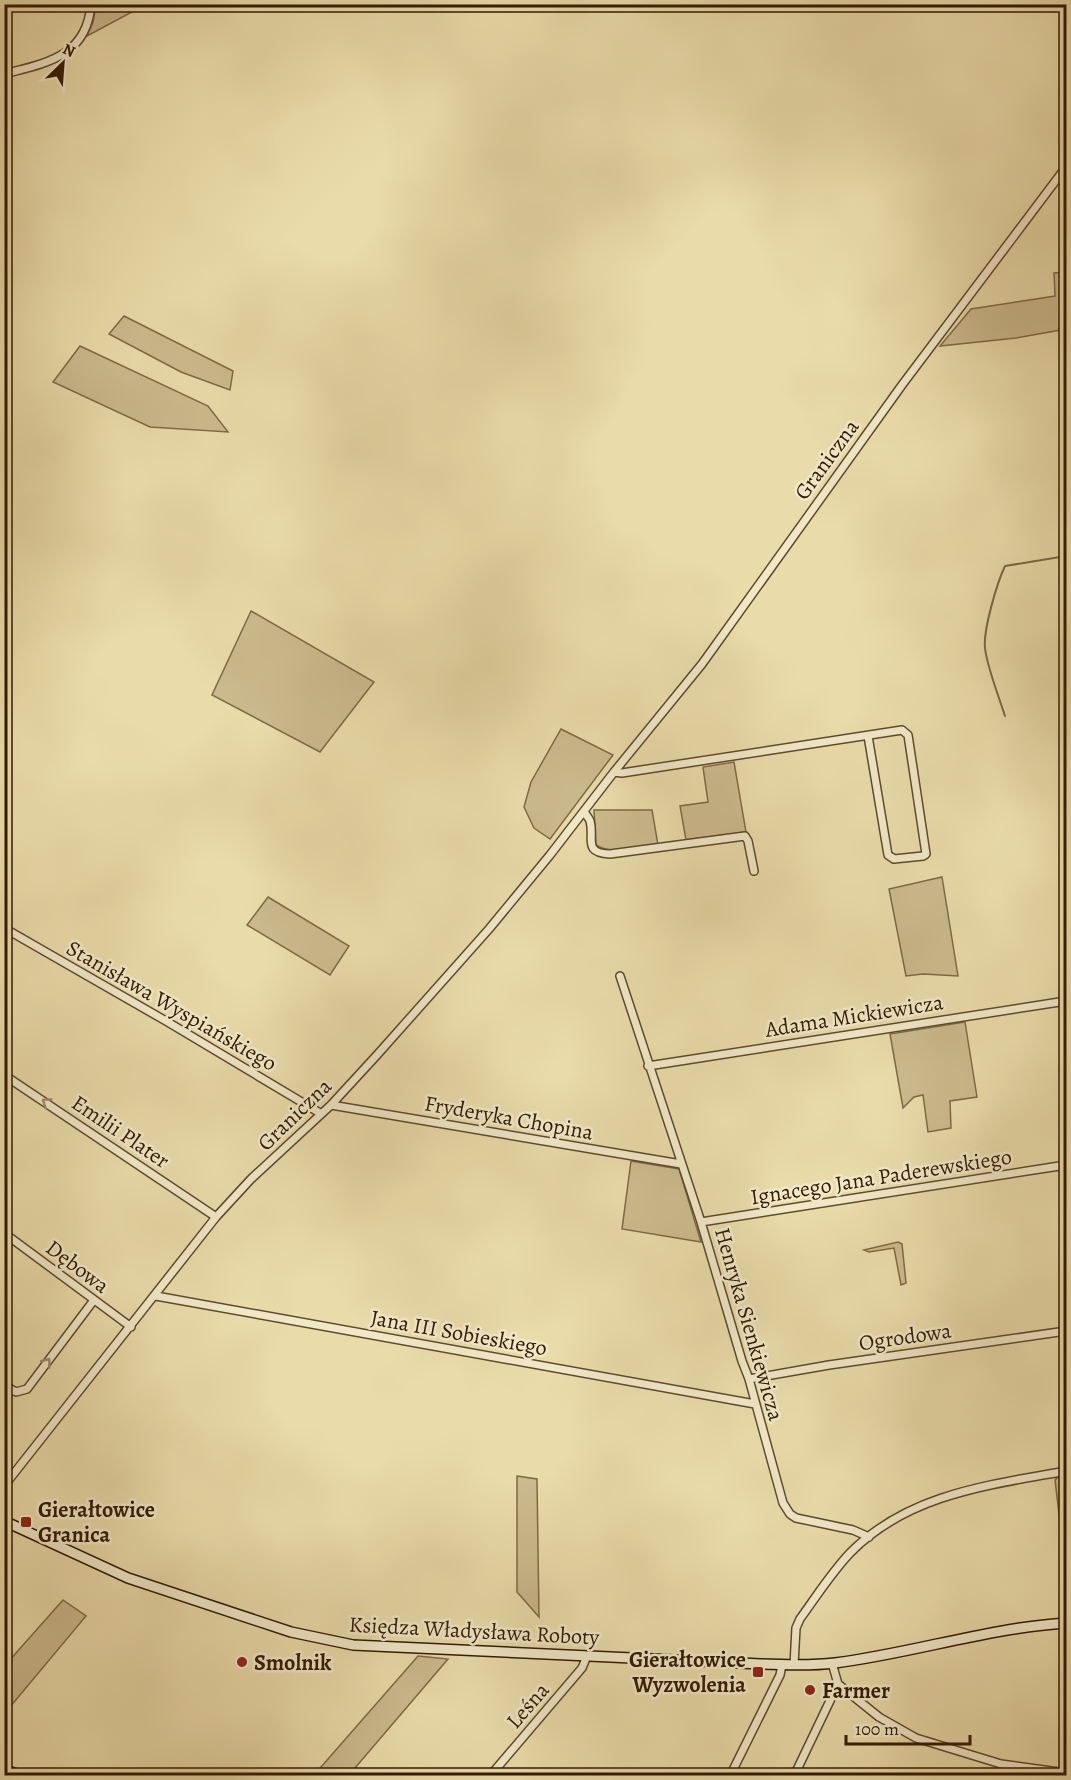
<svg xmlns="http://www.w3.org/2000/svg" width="1071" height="1780" font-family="Alegreya,serif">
<rect width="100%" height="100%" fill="#eadbaa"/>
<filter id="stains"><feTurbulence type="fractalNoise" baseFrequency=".00333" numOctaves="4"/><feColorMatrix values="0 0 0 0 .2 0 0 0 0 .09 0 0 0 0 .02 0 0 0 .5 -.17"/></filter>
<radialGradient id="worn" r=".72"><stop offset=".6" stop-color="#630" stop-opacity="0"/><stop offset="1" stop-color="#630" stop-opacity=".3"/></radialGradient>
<path fill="#cbba8d" stroke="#7e6a46" stroke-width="1.5" d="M96 5V4L145 5 87 36 93 22Z
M1066 272V329L1016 338 940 346 971 309 1055 296 1054 273Z
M124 316 233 371 230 390 181 372 109 334Z
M80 346 208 406 228 432 150 427 53 382Z
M251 611 374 682 320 752 212 695Z
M561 729 613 755 550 839 534 828 524 807 531 782Z
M734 762 746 832 686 840 680 806 708 802 703 767Z
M594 810H652L658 845C638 847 614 856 596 845Z
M942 877 958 976 923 974 906 976 889 889Z
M268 897 349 946 330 975 247 925Z
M965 1022 977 1097 950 1101 951 1128 928 1132 923 1095 914 1097 903 1108 890 1034Z
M631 1161 679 1169 701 1242 622 1229Z
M898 1242 902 1244 906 1283 901 1285 894 1248 869 1252 864 1250Z
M517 1476 537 1479 539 1617 517 1592Z
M1066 1476V1574L1055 1480 1058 1477Z
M63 1600 86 1616 5 1713V1660L8 1662Z
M418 1656 448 1659 349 1775H314Z"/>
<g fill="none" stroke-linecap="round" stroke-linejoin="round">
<path stroke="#7a6643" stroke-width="2" d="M1005 716C999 697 987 667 985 648 983 630 997 583 1005 566L1066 556"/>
<defs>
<path id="minor" d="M4 74C46 63 87 57 91 4
M614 772 622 773 902 730 908 735 926 854 923 856 894 859 888 855 868 736
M584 812C585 813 590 820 590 821 595 838 582 853 610 854L745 836 748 841 754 871
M4 928 166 1021 320 1113
M620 976 701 1222 742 1361 749 1379 783 1503 790 1514 796 1518 853 1530 869 1537
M648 1066 1066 1001
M4 1075 216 1217
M331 1105 681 1164
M701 1222 1066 1165
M4 1233 131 1327
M156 1296 755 1404
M749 1379 829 1365 1066 1331
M4 1385 16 1392 27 1389 94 1300
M4 1486 216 1217 251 1179 331 1105 377 1055 489 929 550 855 614 772 702 664 902 385 1066 167
M832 1663 838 1684 879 1717 916 1738 1001 1764 1066 1773
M794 1665 796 1628 800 1619C816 1597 831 1573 850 1553 908 1494 989 1485 1066 1471
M490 1776 582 1668 587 1656
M730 1776 780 1675 782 1665
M794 1776 838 1684"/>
<path id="secondary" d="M4 1521 128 1578 291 1632 353 1645 761 1664C786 1665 811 1666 835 1663 913 1653 988 1628 1066 1623"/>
</defs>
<use href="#minor" stroke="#5f4a2a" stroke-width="10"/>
<use href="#secondary" stroke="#311a00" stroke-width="12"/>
<use href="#minor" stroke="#f1e8c8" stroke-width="7"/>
<use href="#secondary" stroke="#f1e8c8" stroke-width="9"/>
<defs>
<path id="rail" d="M4 1765 32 1776"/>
</defs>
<use href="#rail" stroke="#311a00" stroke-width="4.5"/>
<use href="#rail" stroke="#f1e8c8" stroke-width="2" stroke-dasharray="7" stroke-linecap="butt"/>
</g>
<defs><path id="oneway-chevron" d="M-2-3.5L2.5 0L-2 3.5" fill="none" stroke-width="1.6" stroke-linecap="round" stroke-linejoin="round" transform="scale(1.5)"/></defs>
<g stroke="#9b8b6e">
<use href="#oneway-chevron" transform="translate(46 1102) rotate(-146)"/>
<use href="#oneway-chevron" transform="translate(47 1362) rotate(-53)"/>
</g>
<g fill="#8f2418" stroke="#f1e8c8" stroke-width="2">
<rect x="20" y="1516" width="12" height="12" rx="3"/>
<circle cx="242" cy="1662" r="6"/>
<rect x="752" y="1666" width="12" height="12" rx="3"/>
<circle cx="810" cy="1690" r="6"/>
</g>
<g text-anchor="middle" stroke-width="5" stroke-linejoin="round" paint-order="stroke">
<g font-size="22" fill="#311a00" stroke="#f1e8c8">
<text transform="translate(826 459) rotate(-54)" y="8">Graniczna</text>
<text transform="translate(172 1005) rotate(30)" y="8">Stanisława Wyspiańskiego</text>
<text transform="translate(854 1015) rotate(-9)" y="8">Adama Mickiewicza</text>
<text transform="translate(294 1114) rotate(-44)" y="8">Graniczna</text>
<text transform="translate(509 1117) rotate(10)" y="8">Fryderyka Chopina</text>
<text transform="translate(121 1131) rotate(34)" y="8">Emilii Plater</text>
<text transform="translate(881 1176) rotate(-9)" y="8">Ignacego Jana Paderewskiego</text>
<text transform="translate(78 1266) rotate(37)" y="8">Dębowa</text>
<text transform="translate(750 1324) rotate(74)" y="8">Henryka Sienkiewicza</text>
<text transform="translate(459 1332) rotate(10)" y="8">Jana III Sobieskiego</text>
<text transform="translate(905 1336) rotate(-8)" y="8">Ogrodowa</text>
<text transform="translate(474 1630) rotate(3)" y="8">Księdza Władysława Roboty</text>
<text transform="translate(527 1705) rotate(-49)" y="8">Leśna</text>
</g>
<g font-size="22" font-weight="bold" fill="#311a00" stroke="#f1e8c8" text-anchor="start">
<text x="38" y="1517">Gierałtowice<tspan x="38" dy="25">Granica</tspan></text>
<text x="746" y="1667" text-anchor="end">Gierałtowice<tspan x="746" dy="25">Wyzwolenia</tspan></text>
<text x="254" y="1670">Smolnik</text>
<text x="822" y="1698">Farmer</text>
</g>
</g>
<rect width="1071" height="1780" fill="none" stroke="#eadbaa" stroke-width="24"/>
<rect x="6" y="6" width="1059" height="1768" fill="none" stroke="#311a00" stroke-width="3"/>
<rect x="12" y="12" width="1047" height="1756" fill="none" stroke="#311a00" stroke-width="1.5"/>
<g transform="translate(63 63) rotate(25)" stroke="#f1e8c8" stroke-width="4.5" paint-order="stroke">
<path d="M0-4.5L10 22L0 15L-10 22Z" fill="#311a00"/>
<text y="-9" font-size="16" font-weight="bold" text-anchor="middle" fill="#311a00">N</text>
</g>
<path d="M846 1735v9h124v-9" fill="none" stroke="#311a00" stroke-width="3"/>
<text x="855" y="1735" font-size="18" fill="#311a00" stroke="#f1e8c8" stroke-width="4.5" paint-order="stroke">100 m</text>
<rect width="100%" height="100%" filter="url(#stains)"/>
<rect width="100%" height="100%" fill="url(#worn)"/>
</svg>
